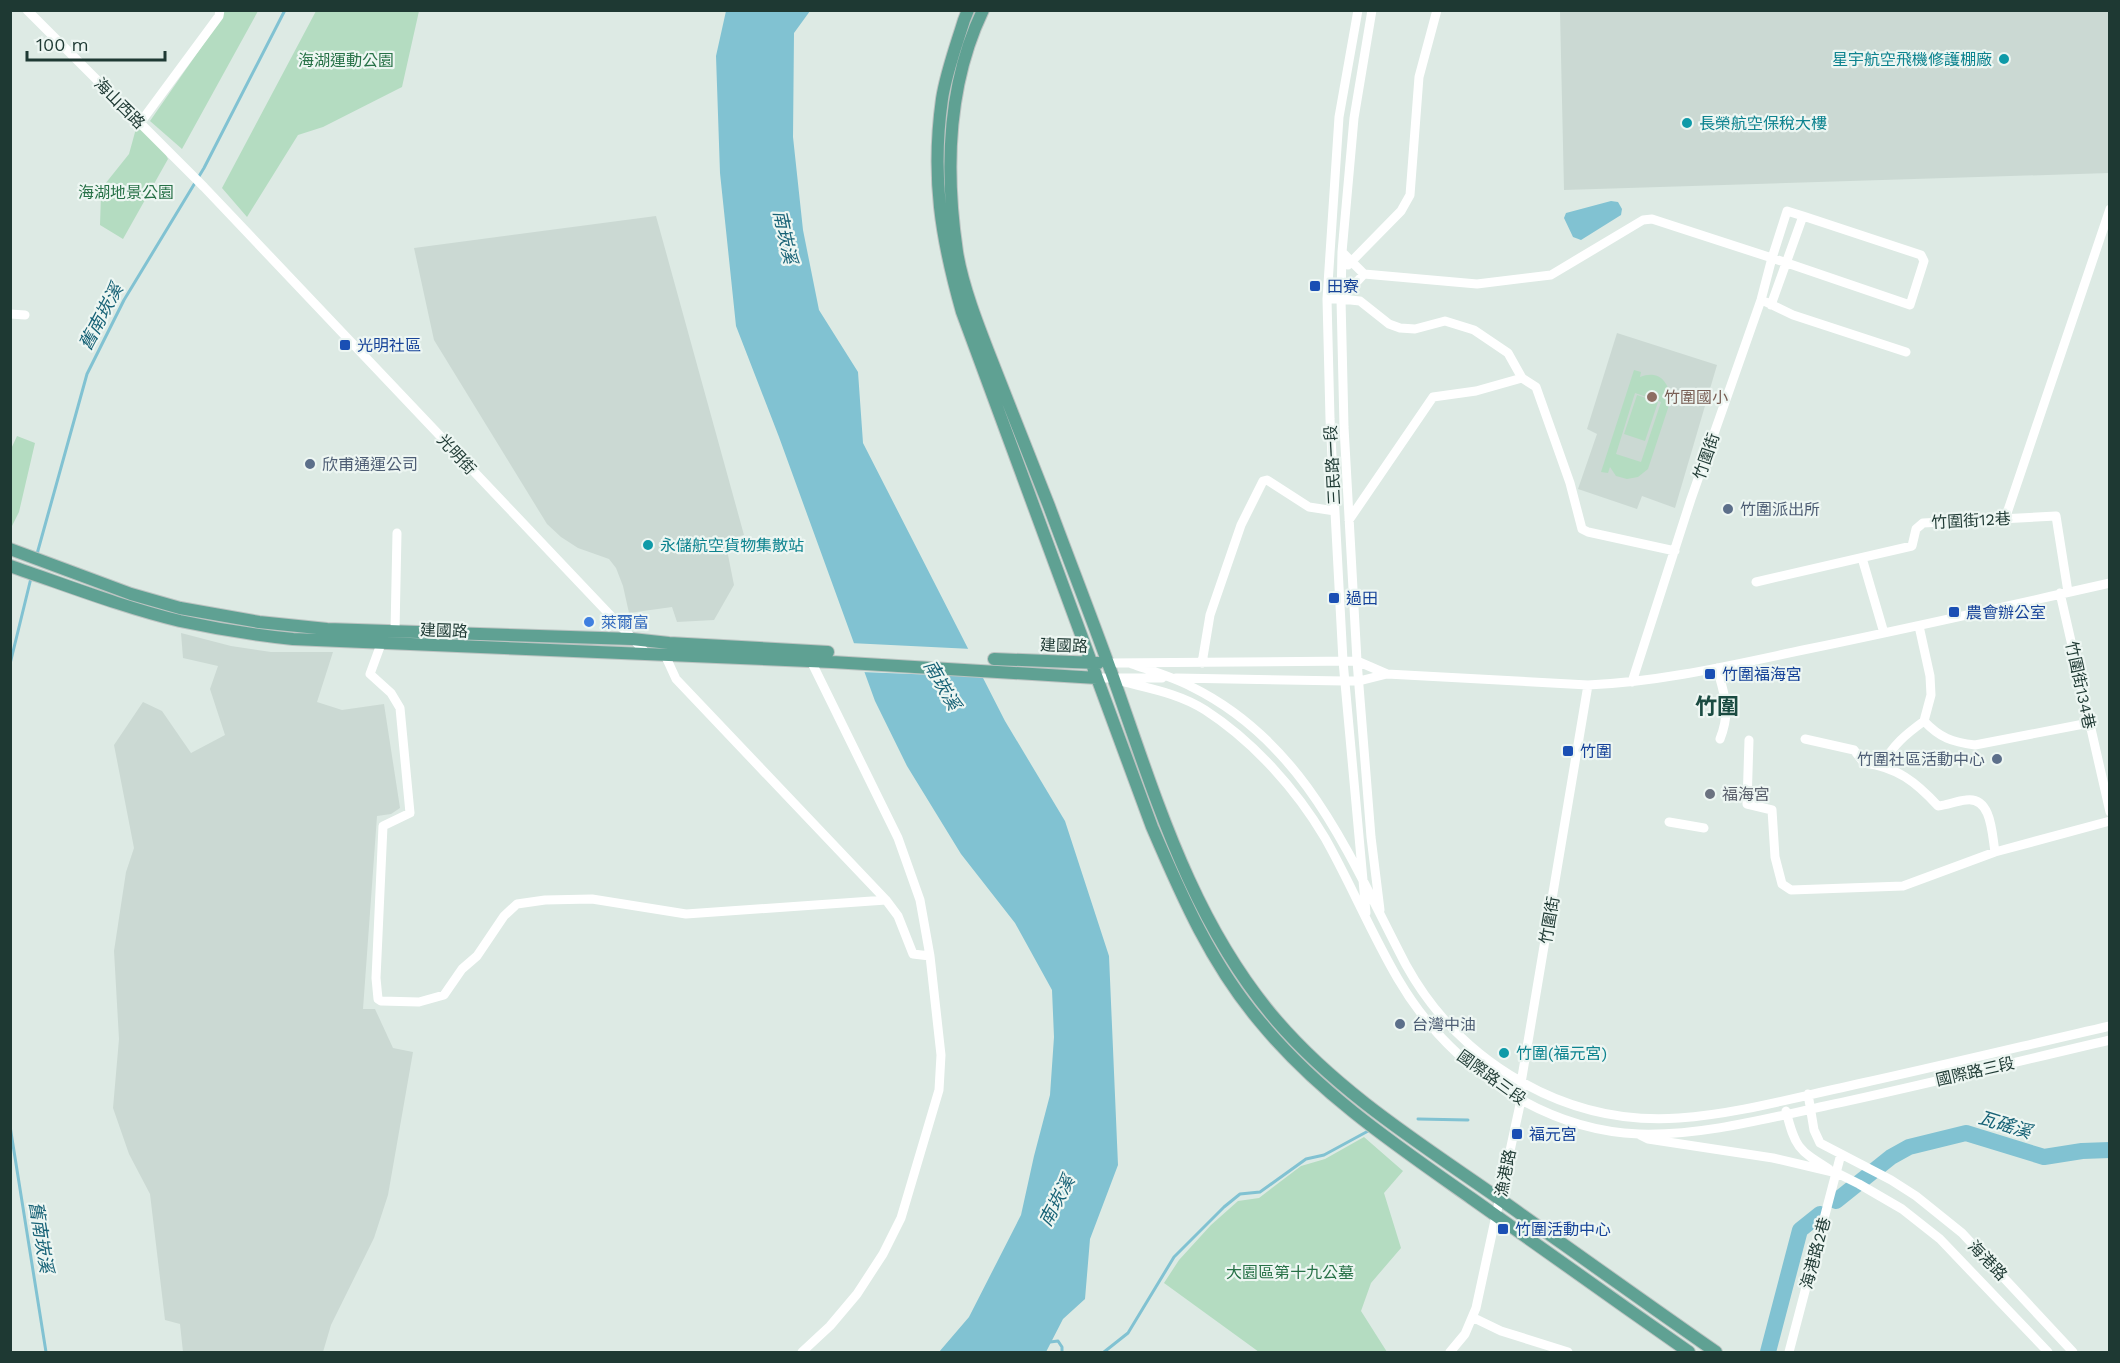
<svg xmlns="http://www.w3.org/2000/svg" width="2120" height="1363" font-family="'Work Sans','Noto Sans TC',sans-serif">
<rect width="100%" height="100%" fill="#ddeae4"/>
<path fill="#cbd9d3" d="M1560 11H2109V173L1564 190Z
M656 216 744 535 725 540 734 585 714 620 677 622 672 607 629 613 623 586 616 568 609 559 578 548 561 537 547 524 434 340 414 248Z
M1617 333 1717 365 1675 508 1642 496 1637 509 1578 489 1597 434 1587 429Z
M181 633 231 646 271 652H333L317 702 342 710 384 704 400 808 391 814 377 816 363 1009H375L393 1048 413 1052 388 1195 374 1238 331 1325 323 1352H183L180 1324 165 1320 150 1194 129 1154 113 1108 119 1039 114 951 126 872 134 848 114 745 143 702 162 711 191 753 225 735 210 689 218 666 183 658Z"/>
<path fill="#b4dcc1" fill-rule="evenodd" d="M223 11H258L182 149 150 121 223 16Z
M316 11H419L402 87 323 127 298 135 247 217 222 188Z
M137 125 165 153 168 159 123 239 100 225 101 194 105 184 129 154Z
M1634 370 1641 372 1640 377C1659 370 1668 381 1671 399L1648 469 1638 477 1627 479 1616 476 1610 467 1608 473 1601 472ZM1635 393 1661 402 1641 462 1616 454Z
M1637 395 1658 402 1645 441 1624 434Z
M17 436 35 443 19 512 11 528V449Z
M1364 1137 1403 1171 1384 1193 1401 1248 1371 1283 1361 1311 1387 1352H1259L1164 1283 1179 1260 1211 1225 1238 1201 1259 1198 1301 1166 1325 1159Z"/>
<path fill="#81c2d2" d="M726 11H810L794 33 793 137 803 230 819 310 858 372 863 443 1005 721 1065 821 1109 956 1118 1165 1090 1239 1085 1299 1063 1319 1046 1352H939L969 1317 1021 1215 1034 1156 1050 1095 1054 1037 1052 990 1015 923 961 854 907 766 875 701 779 437 736 326 720 173 716 56Z
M1611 201 1618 202 1622 209 1621 215 1581 240 1573 237 1564 218 1566 213Z"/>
<path fill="#ddeae4" d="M850 643 972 649 986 677 861 672Z"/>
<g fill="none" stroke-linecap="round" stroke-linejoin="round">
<path stroke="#81c2d2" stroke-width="3" d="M37 554 87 374 124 300 204 168 285 10
M10 664 31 578
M1418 1119 1468 1120
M10 1126 46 1352
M1050 1342 1058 1341 1062 1347V1352
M1104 1352 1128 1333 1174 1257 1224 1207 1240 1194 1260 1192 1306 1159 1324 1155 1370 1130"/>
<path stroke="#81c2d2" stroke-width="16" d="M1836 1201 1891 1157 1909 1147 1966 1133 2044 1157 2082 1151 2110 1150
M1768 1352 1800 1230 1820 1214"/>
<defs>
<path id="major" d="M968 10 964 20C956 46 946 73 942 99 931 177 941 238 962 312L1152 827C1182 897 1212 966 1262 1024 1320 1094 1397 1146 1471 1198 1543 1249 1616 1301 1689 1352
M983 10C947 85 945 171 957 252 963 289 981 333 995 369 1013 415 1031 460 1049 506 1072 568 1096 629 1118 691 1159 808 1195 926 1277 1021 1340 1094 1424 1146 1501 1200 1573 1251 1644 1302 1716 1352
M10 549 131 594 180 608 259 622 327 629 632 639 669 643 828 652
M10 566C66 585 122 607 180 621 217 629 255 635 293 639L832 662 1097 678
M994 659 1098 663"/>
</defs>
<use href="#major" stroke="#bcc4c2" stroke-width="14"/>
<path stroke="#fff" stroke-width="9" d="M27 10 204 187 648 655
M1358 10 1339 117 1327 299 1330 419 1343 661 1366 913
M1372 10 1354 118 1342 252 1341 299 1344 427 1357 661 1371 837 1380 910
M140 123 219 16 220 10
M1342 252 1364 274 1477 284 1551 275 1643 220 1652 219 1772 258 1787 263 1910 305 1924 261 1921 255 1803 216 1771 305
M1348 265 1401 211 1410 195 1419 77 1437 10
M1327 299H1341L1364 274
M1341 299 1360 301 1389 324 1400 328 1415 329 1445 321 1474 330 1508 353 1522 378
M1766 302 1793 315 1906 352
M10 314 25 315
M2005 519 2110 209
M1349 520 1433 397 1476 391 1522 378 1536 387 1570 483 1582 529 1588 532 1675 551
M1862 558 1884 633
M1756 582 1912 546 1916 529 1923 523 2056 516 2068 592
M2060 593 2110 812
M1919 626 1930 676 1931 695 1924 721C1940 738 1952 742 1975 745L2089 723
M395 631 397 533
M381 644 370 674 391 693 400 708 410 813 383 826 376 978 378 999 381 1001 419 1002 444 995 462 969 477 956 504 916 517 904 545 900 592 899 686 914 886 900
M665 655 676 679 886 900 898 916 913 954 930 956
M1108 663 1357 661 1387 674
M1202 663 1210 615 1241 525 1263 481 1267 480 1309 507 1335 511
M1132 664C1152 671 1173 677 1192 687 1307 744 1350 858 1406 965 1460 1063 1566 1126 1679 1118 1736 1114 1793 1098 1849 1086 1936 1067 2023 1046 2110 1026
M1717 668C1725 696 1731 711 1720 739
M1097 678H1162
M1176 678 1344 681H1359L1387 674 1588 685C1661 682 1732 665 1803 650 1905 629 2008 606 2110 583
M1113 679C1145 688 1177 692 1205 710 1253 741 1296 789 1325 838 1351 884 1371 933 1398 979 1447 1063 1539 1130 1639 1134 1701 1136 1765 1119 1825 1106 1920 1086 2015 1062 2110 1040
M1632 682 1691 499 1761 300 1772 258 1787 211 1803 216
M1805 739 1854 750 1864 763C1897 767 1916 782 1938 806 1948 805 1956 801 1966 800 1992 796 1992 835 1995 852
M1749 740 1747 804 1772 810 1775 857 1782 884 1791 890 1903 886 1995 852 2110 821
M1882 765C1894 744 1905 735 1924 721
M1669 822 1704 828
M1808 1094 1814 1130 1820 1143 1891 1180 1916 1196 1962 1233 2073 1352
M1786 1111C1795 1147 1798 1150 1829 1169
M1640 1135 1648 1139 1773 1158 1837 1173 1859 1184 1902 1209 1940 1239 2048 1352
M1474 1318 1501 1331 1568 1352
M802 1352 830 1326 857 1294 883 1254 901 1218 939 1090 941 1055 930 956 920 900 898 838 811 661
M1450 1352 1465 1334 1476 1308 1521 1100V1083L1588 685
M1789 1352 1841 1154"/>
<use href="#major" stroke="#5fa193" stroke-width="12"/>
</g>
<g fill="#0f9aa8" stroke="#edf6f2" stroke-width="2">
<circle cx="2004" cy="59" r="6"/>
<circle cx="1687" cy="123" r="6"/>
<circle cx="648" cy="545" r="6"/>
<circle cx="1504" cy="1053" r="6"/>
</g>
<g fill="#1a4fb4" stroke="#edf6f2" stroke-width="2">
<rect x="1309" y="280" width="12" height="12" rx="3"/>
<rect x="339" y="339" width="12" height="12" rx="3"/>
<rect x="1328" y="592" width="12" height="12" rx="3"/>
<rect x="1948" y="606" width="12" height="12" rx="3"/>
<rect x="1704" y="668" width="12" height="12" rx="3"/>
<rect x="1562" y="745" width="12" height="12" rx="3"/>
<rect x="1511" y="1128" width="12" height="12" rx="3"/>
<rect x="1497" y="1223" width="12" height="12" rx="3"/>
</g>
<circle fill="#8d6e63" stroke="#edf6f2" stroke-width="2" cx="1652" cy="397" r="6"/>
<g fill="#5c6f8a" stroke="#edf6f2" stroke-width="2">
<circle cx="310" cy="464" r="6"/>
<circle cx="1728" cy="509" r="6"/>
<circle cx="1997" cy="759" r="6"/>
<circle cx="1400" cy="1024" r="6"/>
</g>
<circle fill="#3f7fe0" stroke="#edf6f2" stroke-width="2" cx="589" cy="622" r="6"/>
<circle fill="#6b7280" stroke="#edf6f2" stroke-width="2" cx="1710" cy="794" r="6"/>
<g text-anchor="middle" stroke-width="4.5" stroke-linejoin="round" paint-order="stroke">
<g font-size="16" fill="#0d838f" stroke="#edf6f2" text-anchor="start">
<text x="1992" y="65" text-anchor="end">星宇航空飛機修護棚廠</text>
<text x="1699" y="129">長榮航空保稅大樓</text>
<text x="660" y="551">永儲航空貨物集散站</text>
<text x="1516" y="1059">竹圍(福元宮)</text>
</g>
<g font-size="16" fill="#277147" stroke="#edf6f2">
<text x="346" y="66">海湖運動公園</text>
<text x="126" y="198">海湖地景公園</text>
<text x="1290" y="1278">大園區第十九公墓</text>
</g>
<g font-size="16" fill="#1e3933" stroke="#edf6f2">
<text transform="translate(120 103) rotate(45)" y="6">海山西路</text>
<text transform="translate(457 454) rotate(47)" y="6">光明街</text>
<text transform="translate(1706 456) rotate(-71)" y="6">竹圍街</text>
<text transform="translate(1332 465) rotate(-93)" y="6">三民路一段</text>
<text transform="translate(1971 520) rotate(-3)" y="6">竹圍街12巷</text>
<text transform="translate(444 630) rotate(2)" y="6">建國路</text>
<text transform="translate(1064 645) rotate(2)" y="6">建國路</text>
<text transform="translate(2081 685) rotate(78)" y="6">竹圍街134巷</text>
<text transform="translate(1549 920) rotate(-80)" y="6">竹圍街</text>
<text transform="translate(1975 1071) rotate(-13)" y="6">國際路三段</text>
<text transform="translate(1492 1077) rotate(36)" y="6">國際路三段</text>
<text transform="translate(1505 1173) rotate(-79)" y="6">漁港路</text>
<text transform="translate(1815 1253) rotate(-75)" y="6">海港路2巷</text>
<text transform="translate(1988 1260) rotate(46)" y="6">海港路</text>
</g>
<g font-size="16" fill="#164399" stroke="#edf6f2" text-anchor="start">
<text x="1327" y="292">田寮</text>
<text x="357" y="351">光明社區</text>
<text x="1346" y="604">過田</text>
<text x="1966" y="618">農會辦公室</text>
<text x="1722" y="680">竹圍福海宮</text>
<text x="1580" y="757">竹圍</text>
<text x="1529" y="1140">福元宮</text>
<text x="1515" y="1235">竹圍活動中心</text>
</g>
<g font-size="16" fill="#785e54" stroke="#edf6f2" text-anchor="start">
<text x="1664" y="403">竹圍國小</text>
</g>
<g font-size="16" fill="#4e5e75" stroke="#edf6f2" text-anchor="start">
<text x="322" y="470">欣甫通運公司</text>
<text x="1740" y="515">竹圍派出所</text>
<text x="1985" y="765" text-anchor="end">竹圍社區活動中心</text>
<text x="1412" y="1030">台灣中油</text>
</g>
<g font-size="16" fill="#366cbe" stroke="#edf6f2" text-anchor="start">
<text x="601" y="628">萊爾富</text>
</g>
<g font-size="16" fill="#5b616d" stroke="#edf6f2" text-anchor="start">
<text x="1722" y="800">福海宮</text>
</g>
<g font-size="18" font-style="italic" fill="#176276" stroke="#edf6f2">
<text transform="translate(785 237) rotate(78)" y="6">南崁溪</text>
<text transform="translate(101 317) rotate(-62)" y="6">舊南崁溪</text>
<text transform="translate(942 685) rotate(60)" y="6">南崁溪</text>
<text transform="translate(2005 1125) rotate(17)" y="6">瓦磘溪</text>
<text transform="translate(1057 1201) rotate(-62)" y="6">南崁溪</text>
<text transform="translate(41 1237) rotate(81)" y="6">舊南崁溪</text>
</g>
<g font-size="22" font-weight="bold" fill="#1a4b41" stroke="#edf6f2">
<text x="1717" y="714">竹圍</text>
</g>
</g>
<rect width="2120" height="1363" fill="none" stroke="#1e3933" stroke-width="24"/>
<path d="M27 51v9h138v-9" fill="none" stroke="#1e3933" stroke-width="3"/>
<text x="36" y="51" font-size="18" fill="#1e3933" stroke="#edf6f2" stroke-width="4.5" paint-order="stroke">100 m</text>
</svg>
